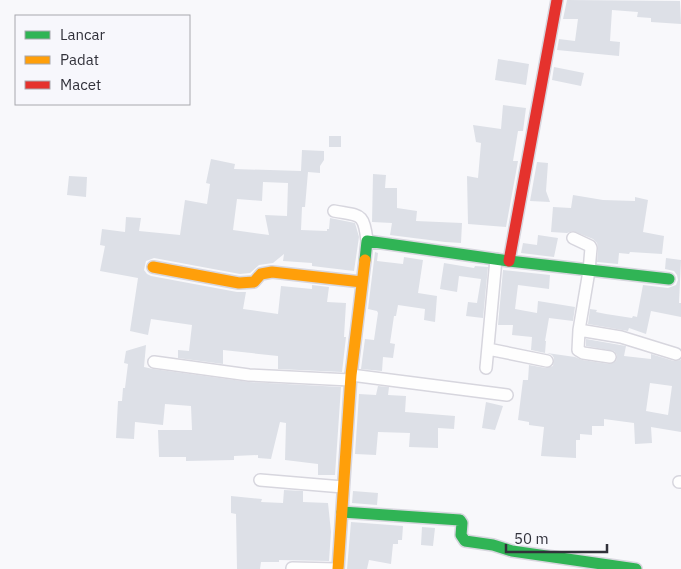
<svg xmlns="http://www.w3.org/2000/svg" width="681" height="569" font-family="'IBM Plex Sans',sans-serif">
<rect width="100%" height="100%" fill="#f8f8fb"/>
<path fill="#dde0e7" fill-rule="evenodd" d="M567 0 680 1 681 24 651 22V18L637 17 638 12 612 10 610 41 620 42 619 56 557 50 559 39 575 41 578 19H563Z
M498 59 529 64 526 85 495 80Z
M554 67 584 73 581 86 552 80Z
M503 105 526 108 523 131H518L513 161H518L506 227 468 224 467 176 478 178 481 143 476 142 473 125 501 129Z
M329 136H341V147H329Z
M302 150 324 151V160L320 166V173L308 172 305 207H302L301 230 327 231V229H329L330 218 355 223 359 237 354 271 312 266V263L283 261 284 254 273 263 259 265 250 273 240 274 154 258 146 261 144 270 147 274 151 276 237 292H246L243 309 278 314 281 286 312 289V285L329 287 327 302 346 303 344 337H346L342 372 278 369V356L223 350V364L178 358V350L189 351 192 325 151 319 148 335 130 331 138 278 100 271 105 246 100 245 102 229 125 232 126 217 141 218 139 231 180 235 185 200 207 204 210 184 206 183 211 159 235 164 234 169 301 171ZM263 182 288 183 287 216 265 215 269 235 233 230 237 199 262 201Z
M537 162 548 163 546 191 550 202 530 201Z
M373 174 386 175 385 188H397V208L417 211 416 221 462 223 461 243 445 242 390 235 392 223 372 222Z
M69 176 87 177 86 197 67 195Z
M573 195 603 200 635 201V197L648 200 643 232 664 236 662 254 630 252 629 254 619 253 618 264 597 262 598 248 597 243 593 239 573 231 567 233 551 232 553 207 571 208Z
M538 235 558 238 554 257 521 253 523 243 537 245Z
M375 252 378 253 377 261 403 264 404 257 423 260 418 293 437 296 435 322 424 320 425 309 398 305 396 316H394L390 343 395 344 393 358 383 357 382 371 361 369 365 339 374 340 378 313 377 311 368 309Z
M666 258 681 260 679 303H681V317L651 311 646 334 629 328 628 331 588 324 590 309 597 310 596 312 606 314 632 318 633 316 637 317 643 285 668 288 676 285 678 280 677 275 674 271 665 269Z
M444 263 474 268 475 266 488 267 483 318 466 316 468 302 477 303 481 279 459 276 457 292 440 289Z
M503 270 550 275 549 289 518 285 515 309 537 313 538 301 575 307 573 321 549 318 545 341H546L545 353 531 350 532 337 512 335 513 325H498Z
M586 339 626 346 624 356 651 359V354L674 361 681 360V432L651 427 652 443 635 444 634 423 604 419V426H592V435L580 434V440H576V458L541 456 544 427 529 425V422L518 420 523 380H528L529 365 546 368 553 366 554 358 552 355 547 353 575 357 582 360 609 364 616 361 617 355 614 351 586 346ZM650 383 672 386 668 415 646 411Z
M146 345 144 367 153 369 249 382 341 387 335 475H318V464L285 460 286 423 280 422 271 459 258 458V455L234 456V460L186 461V457H159L158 430H192L191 406 165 404 163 425 135 422 134 439 116 438 118 401H122L123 388H125L128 364 124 363 126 351Z
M378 386 389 387 388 395 406 396 405 412 455 416 454 429 438 428V448L409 447 410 433 378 432 376 455 355 454 359 394 376 395Z
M486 402 503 406 495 430 482 428Z
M284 490 303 491V502L328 503 331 532 329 561 279 560V562H261L260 569H237L236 514 231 513V496L262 499 261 502 283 503Z
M353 491 378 493 377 505 352 503Z
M351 522 403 526 402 540H398V544H393L391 564 369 560 367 569H347Z
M422 527 435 528 433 546 421 545Z"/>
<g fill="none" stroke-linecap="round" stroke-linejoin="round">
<defs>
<path id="street" d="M334 211C360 216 364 212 367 241
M573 238 590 246 591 248 589 271 579 330 578 350 583 353 610 357
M579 330 621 337 676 354
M488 349 547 361
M154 362 249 375 350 380
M486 368 496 259
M351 375 507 395
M260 480 343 487
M679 482H681
M292 568 338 569"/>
<path id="fast" d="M365 260 367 241 509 261 669 279
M342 512 460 520 462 523 461 535 465 541 493 545 512 551 636 569"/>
<path id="slow" d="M153 267 239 283 254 282 261 274 272 272 362 282
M338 569 351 375 365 260"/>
<path id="jam" d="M509 261 557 0"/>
</defs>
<use href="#street" stroke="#d7d6de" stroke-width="14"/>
<use href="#fast" stroke="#d7d6de" stroke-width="14"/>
<use href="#slow" stroke="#d7d6de" stroke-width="14"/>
<use href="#jam" stroke="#d7d6de" stroke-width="14"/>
<use href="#street" stroke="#fefefe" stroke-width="11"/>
<use href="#fast" stroke="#30b455" stroke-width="11"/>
<use href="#slow" stroke="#ff9f0a" stroke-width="11"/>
<use href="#jam" stroke="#e5322d" stroke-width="11"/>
</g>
<rect x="15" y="15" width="175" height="90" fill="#f7f7fc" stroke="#a8a8ae"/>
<rect x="25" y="31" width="25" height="8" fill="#30b455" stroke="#a8a8ae"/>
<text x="60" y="40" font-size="15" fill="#31313a">Lancar</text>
<rect x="25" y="56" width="25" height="8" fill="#ff9f0a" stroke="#a8a8ae"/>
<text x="60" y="65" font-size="15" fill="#31313a">Padat</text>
<rect x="25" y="81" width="25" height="8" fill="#e5322d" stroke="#a8a8ae"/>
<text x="60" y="90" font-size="15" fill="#31313a">Macet</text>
<path d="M506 544v8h101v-8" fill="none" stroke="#31313a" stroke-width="2.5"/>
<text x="514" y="544" font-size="15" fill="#31313a" stroke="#f7f7fc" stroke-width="4" paint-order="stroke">50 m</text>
</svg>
